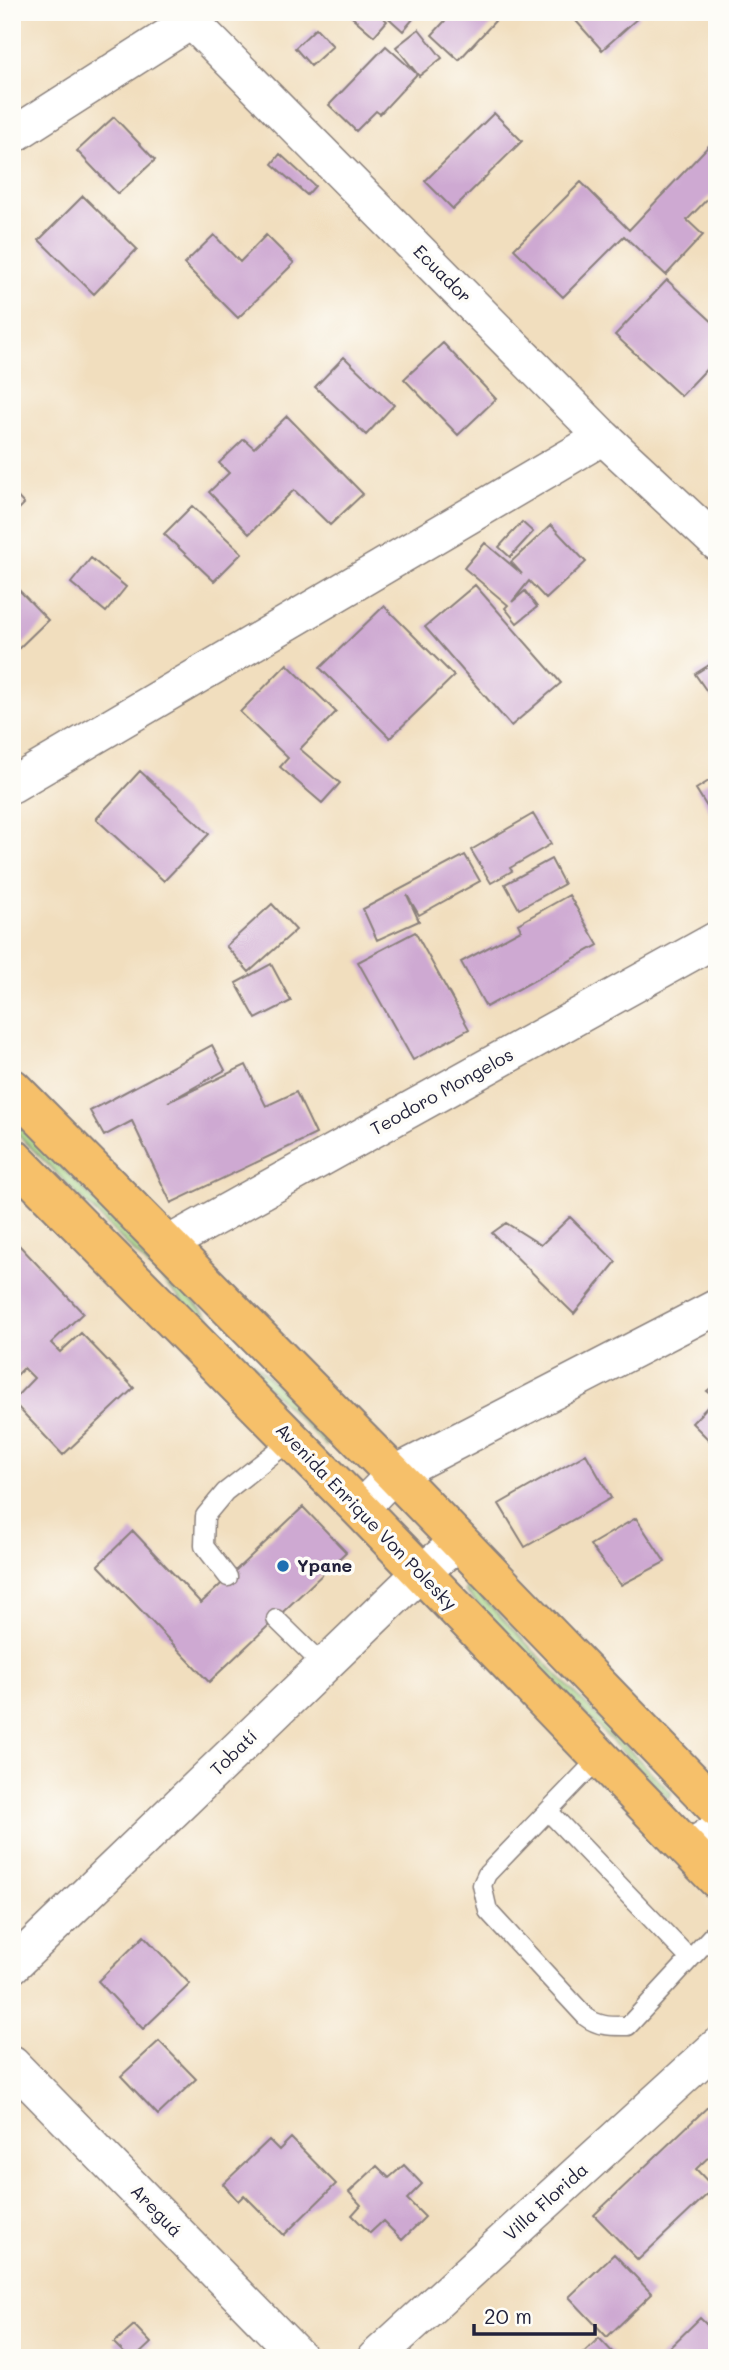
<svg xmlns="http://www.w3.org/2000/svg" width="729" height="2370" font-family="Mali,sans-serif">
<rect width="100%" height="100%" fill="#fdfcf7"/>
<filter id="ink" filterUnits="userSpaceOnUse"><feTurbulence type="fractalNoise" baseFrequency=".0143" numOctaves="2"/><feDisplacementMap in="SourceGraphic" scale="14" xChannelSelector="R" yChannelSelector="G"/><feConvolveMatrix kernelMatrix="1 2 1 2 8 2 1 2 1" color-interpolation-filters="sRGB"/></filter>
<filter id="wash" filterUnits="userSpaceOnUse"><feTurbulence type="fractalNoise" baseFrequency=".00686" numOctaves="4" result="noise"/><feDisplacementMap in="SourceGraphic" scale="28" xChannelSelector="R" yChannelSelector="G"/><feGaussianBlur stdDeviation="1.57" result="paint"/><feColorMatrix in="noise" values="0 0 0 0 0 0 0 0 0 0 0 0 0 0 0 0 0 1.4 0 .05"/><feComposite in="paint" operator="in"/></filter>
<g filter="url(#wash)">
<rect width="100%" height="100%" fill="#f1debe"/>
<path fill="#a3d17e" stroke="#627a5c" stroke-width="2" d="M12 1117 329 1439 326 1446 12 1128Z
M467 1586H471L671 1793 669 1799 465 1591Z"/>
<g id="blocks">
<path fill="#cea9d2" d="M356 12H377L387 21 374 36 352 17Z
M382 12H419L403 31Z
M453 12H486L495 21 459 60 432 35Z
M568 12H635L639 17 602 50Z
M316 28 333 46 311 66 295 48Z
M419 29 442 58 419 76 396 47Z
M386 46 417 74 380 114 376 111 356 131 329 105Z
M494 113 522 141 453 209 425 181Z
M114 117 155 160 118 194 77 151Z
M717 137V189L687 220 703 235 666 275 624 236 563 297 514 249 581 182 629 230Z
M280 154 315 186 307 195 272 164Z
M83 196 137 249 94 294 39 240Z
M214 235 240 262 266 235 294 263 238 318 184 264Z
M667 280 717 326V358L681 396 615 335Z
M443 343 496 399 458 435 404 379Z
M344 357 394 405 366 435 315 387Z
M287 416 363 494 330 525 294 490 249 534 209 492 229 473 219 463 244 439 254 448Z
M12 491 24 504 12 516Z
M192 506 242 553 214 581 164 534Z
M522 522 533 532 510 557 499 547Z
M551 525 586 562 546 599 529 581 512 602 525 591 537 607 517 623 505 608 508 605 464 568 485 543 522 574 511 562Z
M91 558 126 587 106 612 71 583Z
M12 583 48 620 15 652 12 649Z
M475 585 561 683 511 726 425 627Z
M384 606 454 676 390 738 320 668Z
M717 660V706L695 674Z
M287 664 336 712 300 749 340 783 322 803 280 767 288 758 240 712Z
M140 771 209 834 164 881 96 819Z
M717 776V823L696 789Z
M533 814 551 844 510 868 512 871 491 883 471 850Z
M465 855 480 881 419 915 407 895 419 921 377 940 363 909Z
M551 859 564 884 519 909 505 884Z
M569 895 598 945 486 1007 461 962 521 930 518 924Z
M272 904 296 930 249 972 226 946Z
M415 932 469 1029 413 1060 358 962Z
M271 964 291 1001 256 1019 236 983Z
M212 1045 225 1070 168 1102 246 1065 266 1106 296 1092 316 1134 171 1203 132 1121 104 1136 90 1111Z
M570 1217 616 1262 574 1314 492 1233 506 1223 541 1245Z
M18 1244 83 1313 51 1343 60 1352 81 1333 134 1388 63 1455 12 1401 34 1378 24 1368 12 1380V1249Z
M717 1383V1448L692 1423 716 1398 707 1391Z
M586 1454 611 1498 525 1547 499 1504Z
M303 1507 346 1552 209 1682 98 1565 133 1531 201 1603Z
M636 1518 665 1562 621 1585 590 1545Z
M144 1936 190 1984 143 2029 98 1981Z
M159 2041 196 2079 158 2115 121 2076Z
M717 2098V2149L696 2169 714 2188 638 2260 594 2215Z
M291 2138 336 2184 284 2235 244 2195 238 2201 223 2184 269 2140 279 2150Z
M404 2165 422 2184 407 2199 425 2217 402 2240 383 2221 370 2233 352 2215 361 2205 349 2192 377 2166 389 2178Z
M614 2254 652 2294 607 2337 569 2297Z
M700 2318 717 2335V2358H659Z
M134 2325 151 2343 135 2358H129L114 2343Z
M599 2338 618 2358H578Z"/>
</g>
</g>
<g filter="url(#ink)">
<use href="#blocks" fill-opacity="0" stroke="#8a807c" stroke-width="2"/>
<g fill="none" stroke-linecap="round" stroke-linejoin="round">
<defs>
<path id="lane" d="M228 1577 204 1546 205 1516 225 1492 291 1440
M276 1619 324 1666
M599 1758 487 1874 482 1885 488 1911 586 2017C599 2027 612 2026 628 2026L717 1930
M548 1811 690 1959"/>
<path id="street" d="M175 12 187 24 188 18 603 437 717 543
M12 136 187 24
M12 785 603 437
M166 1245 717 939
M360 1509 394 1474 717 1307
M687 1850 717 1830
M12 1966 420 1573 458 1543
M12 2064 300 2358
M375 2358 717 2046"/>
<path id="primary" d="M12 1088 394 1474 717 1808
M12 1157 360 1509 717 1879"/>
</defs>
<use href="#lane" stroke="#8a807c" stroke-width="21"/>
<use href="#street" stroke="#8a807c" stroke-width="38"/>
<use href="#primary" stroke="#8a807c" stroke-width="42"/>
<use href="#lane" stroke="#fff" stroke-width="18"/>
<use href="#street" stroke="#fff" stroke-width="35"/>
<use href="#primary" stroke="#f6c06b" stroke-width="38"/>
</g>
</g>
<circle fill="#1f6fb2" stroke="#fdfcf7" stroke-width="2.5" cx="283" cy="1566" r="7"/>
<g text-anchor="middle" stroke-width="7" stroke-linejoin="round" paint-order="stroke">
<g font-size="18" fill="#22223b" stroke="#fdfcf7">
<text transform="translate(442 274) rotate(45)" y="6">Ecuador</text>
<text transform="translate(442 1092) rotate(-29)" y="6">Teodoro Mongelos</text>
<text transform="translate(366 1517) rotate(46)" y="6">Avenida Enrique Von Polesky</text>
<text transform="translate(234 1753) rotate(-44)" y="6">Tobatí</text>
<text transform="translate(546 2202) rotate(-42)" y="6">Villa Florida</text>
<text transform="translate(156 2211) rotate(46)" y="6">Areguá</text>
</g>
<g font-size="18" font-weight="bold" fill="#22223b" stroke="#fdfcf7" text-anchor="start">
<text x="297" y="1572">Ypane</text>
</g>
</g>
<rect width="729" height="2370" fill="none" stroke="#fdfcf7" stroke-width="42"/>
<path d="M474 2324v10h121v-10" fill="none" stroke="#22223b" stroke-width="3.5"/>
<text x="484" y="2324" font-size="21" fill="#22223b" stroke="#fdfcf7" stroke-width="5" paint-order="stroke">20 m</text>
</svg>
